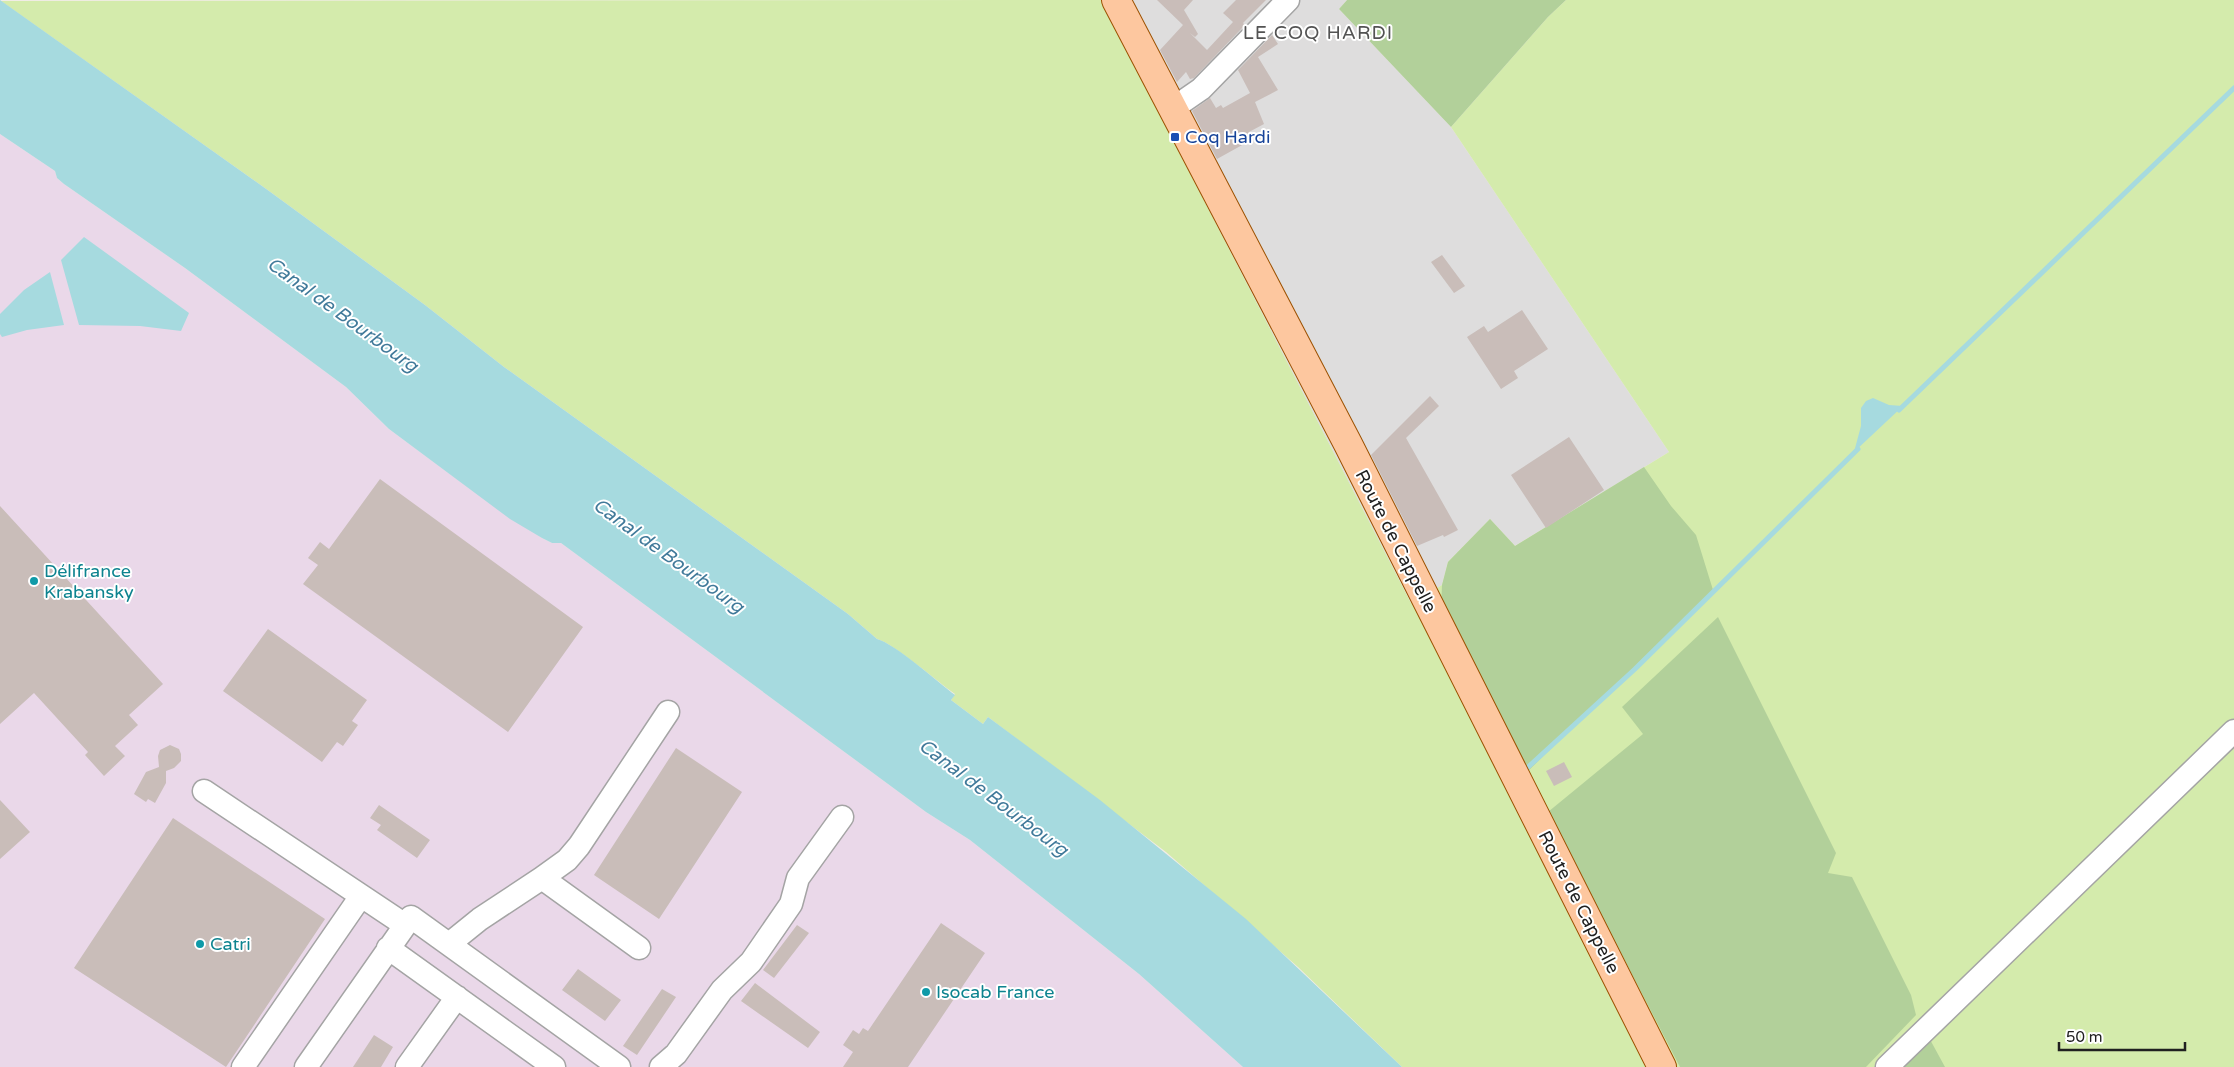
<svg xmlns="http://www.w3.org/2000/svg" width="2234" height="1067" font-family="'Varela Round',sans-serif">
<rect width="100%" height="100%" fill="#f1ece6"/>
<path fill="#dedddd" d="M1101 0H1347L1339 9 1451 127 1669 452 1515 546 1490 520 1448 562 1442 585 1411 603Z"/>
<path fill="#ead8e9" d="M0 134 55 171 57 178 64 184 185 268 346 387 389 429 469 488 542 538 552 543H561L926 812 970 840 1139 974 1243 1067H0Z"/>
<path fill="#d4ebac" d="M1101 0 1411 603 1442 585 1448 562 1490 519 1515 546 1669 452 1451 127 1548 17 1566 0H2234V1067H1402L1298 967 1166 852 988 717 983 724 951 700 955 694C939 683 893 643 877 639L848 614 504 367 425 305 269 191 1 1Z"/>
<path fill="#b2d09a" d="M1347 0H1566L1548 17 1451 127 1339 9Z
M1644 467 1671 506 1696 535 1713 590 1527 772 1441 608 1442 585 1448 562 1490 519 1515 546Z
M1718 617 1836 853 1828 873 1852 877 1911 995 1916 1015 1866 1067H1680L1548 812 1643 734 1622 707Z
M1927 1034 1945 1067H1896Z"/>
<path fill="#a6dadf" d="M0 0 269 191 425 305 504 367 848 614 877 639C894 643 939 683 955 695L951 700 983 724 988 717 1100 800 1246 919 1402 1067H1243L1139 974 970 840 926 812 561 543H552L542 538 510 519 389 429 346 387 185 268 64 184 57 178 55 171 0 134Z
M84 237 189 313 181 331 140 326 79 325 61 260Z
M50 272 64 325 27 330 2 337 0 334V314L24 290Z
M1873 398 1889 405 1903 406 1854 452 1861 426V408L1866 401Z"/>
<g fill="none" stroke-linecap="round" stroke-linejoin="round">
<path stroke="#a6dadf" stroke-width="5" d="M1899 410 2234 88
M1526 769 1635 669 1858 449"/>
</g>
<path fill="#c9bdb9" d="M1157 0H1193L1184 10 1198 34 1195 37 1190 33 1207 50 1233 22 1223 13 1236 0H1266L1243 23 1245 25 1194 78 1190 79 1186 72 1177 82 1160 50 1183 25Z
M1272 35 1278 44 1258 57 1278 90 1255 102 1264 124 1249 132 1253 139 1217 159 1192 111 1210 98 1216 108 1221 105 1223 108 1250 93 1238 70Z
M1442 255 1465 286 1454 293 1431 262Z
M1522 310 1548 349 1514 371 1518 378 1501 389 1467 337 1484 326 1488 332Z
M1430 396 1439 406 1406 438 1458 530 1444 537 1443 535 1417 546 1371 455Z
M1569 437 1604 490 1546 528 1511 475Z
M380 479 583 627 508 732 303 584 318 565 308 558 320 542 329 549Z
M0 506 163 684 129 715 138 725 115 746 125 756 104 776 85 755 88 752 34 693 0 724Z
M268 629 367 700 352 721 358 725 343 746 337 742 322 762 223 691Z
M170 745 179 749 181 754V761L174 768 166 771V783L155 803 148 799 146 802 134 794 146 772 159 767 158 756 160 750Z
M676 748 742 792 659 919 594 875Z
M1564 762 1572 777 1554 786 1546 771Z
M0 800 30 832 0 859Z
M379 805 430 840 417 858 377 830 381 825 370 818Z
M173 818 325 919 226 1067 74 968Z
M941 923 985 953 908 1067H843L853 1052 843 1045 853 1030 859 1034 863 1028 868 1031Z
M797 925 809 933 774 978 763 970Z
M578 969 621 1000 605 1021 562 990Z
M755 983 820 1032 808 1048 741 1001Z
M662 989 676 997 637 1055 623 1046Z
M374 1035 393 1047 381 1067H353Z"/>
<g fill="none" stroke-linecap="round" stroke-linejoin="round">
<defs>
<path id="minor" d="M1172 109 1201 89 1288 0
M204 791 405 925
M542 878 567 860 579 846 668 712
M449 944 480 919 542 878 639 948
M388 948 554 1067
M243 1067 361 896
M306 1067 411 917 619 1067
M407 1067 457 997
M661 1067 676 1054 722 990 751 962 791 904 798 878 842 817
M1887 1067 2234 731"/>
<path id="major" d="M1116 0 1348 444 1662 1067"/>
</defs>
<use href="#minor" stroke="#a4a4a4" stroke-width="25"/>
<use href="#major" stroke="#9c5100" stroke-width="30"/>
<use href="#minor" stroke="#fff" stroke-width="22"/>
<use href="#major" stroke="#fdc79f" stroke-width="28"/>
</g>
<rect fill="#1a4fb4" stroke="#fff" stroke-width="2" x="1170" y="132" width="10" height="10" rx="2.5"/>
<g fill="#0f9aa8" stroke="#fff" stroke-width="2">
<circle cx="34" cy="581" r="5"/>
<circle cx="200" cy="944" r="5"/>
<circle cx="926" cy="992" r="5"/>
</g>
<g text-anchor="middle" stroke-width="4" stroke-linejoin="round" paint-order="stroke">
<g font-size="18" fill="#164399" stroke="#fff" text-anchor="start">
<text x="1185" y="143">Coq Hardi</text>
</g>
<g font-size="18" fill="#202020" stroke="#fff">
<text transform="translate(1396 541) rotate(63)" y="6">Route de Cappelle</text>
<text transform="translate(1579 902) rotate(63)" y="6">Route de Cappelle</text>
</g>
<g font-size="18" fill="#0d838f" stroke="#fff" text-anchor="start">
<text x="44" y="577">Délifrance<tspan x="44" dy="21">Krabansky</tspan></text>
<text x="210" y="950">Catri</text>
<text x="936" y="998">Isocab France</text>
</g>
<g font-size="19" letter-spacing="1" fill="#535353" stroke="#fff">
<text x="1318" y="39">LE COQ HARDI</text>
</g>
<g font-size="19" font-style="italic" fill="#417a9a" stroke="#fff">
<text transform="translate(343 314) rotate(36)" y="7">Canal de Bourbourg</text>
<text transform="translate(669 555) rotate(36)" y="7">Canal de Bourbourg</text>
<text transform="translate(994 797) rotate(37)" y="7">Canal de Bourbourg</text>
</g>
</g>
<path d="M2059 1042v8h126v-8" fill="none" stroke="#202020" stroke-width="2.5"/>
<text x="2066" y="1042" font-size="15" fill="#202020" stroke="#ffffff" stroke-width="4" paint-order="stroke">50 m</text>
</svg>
